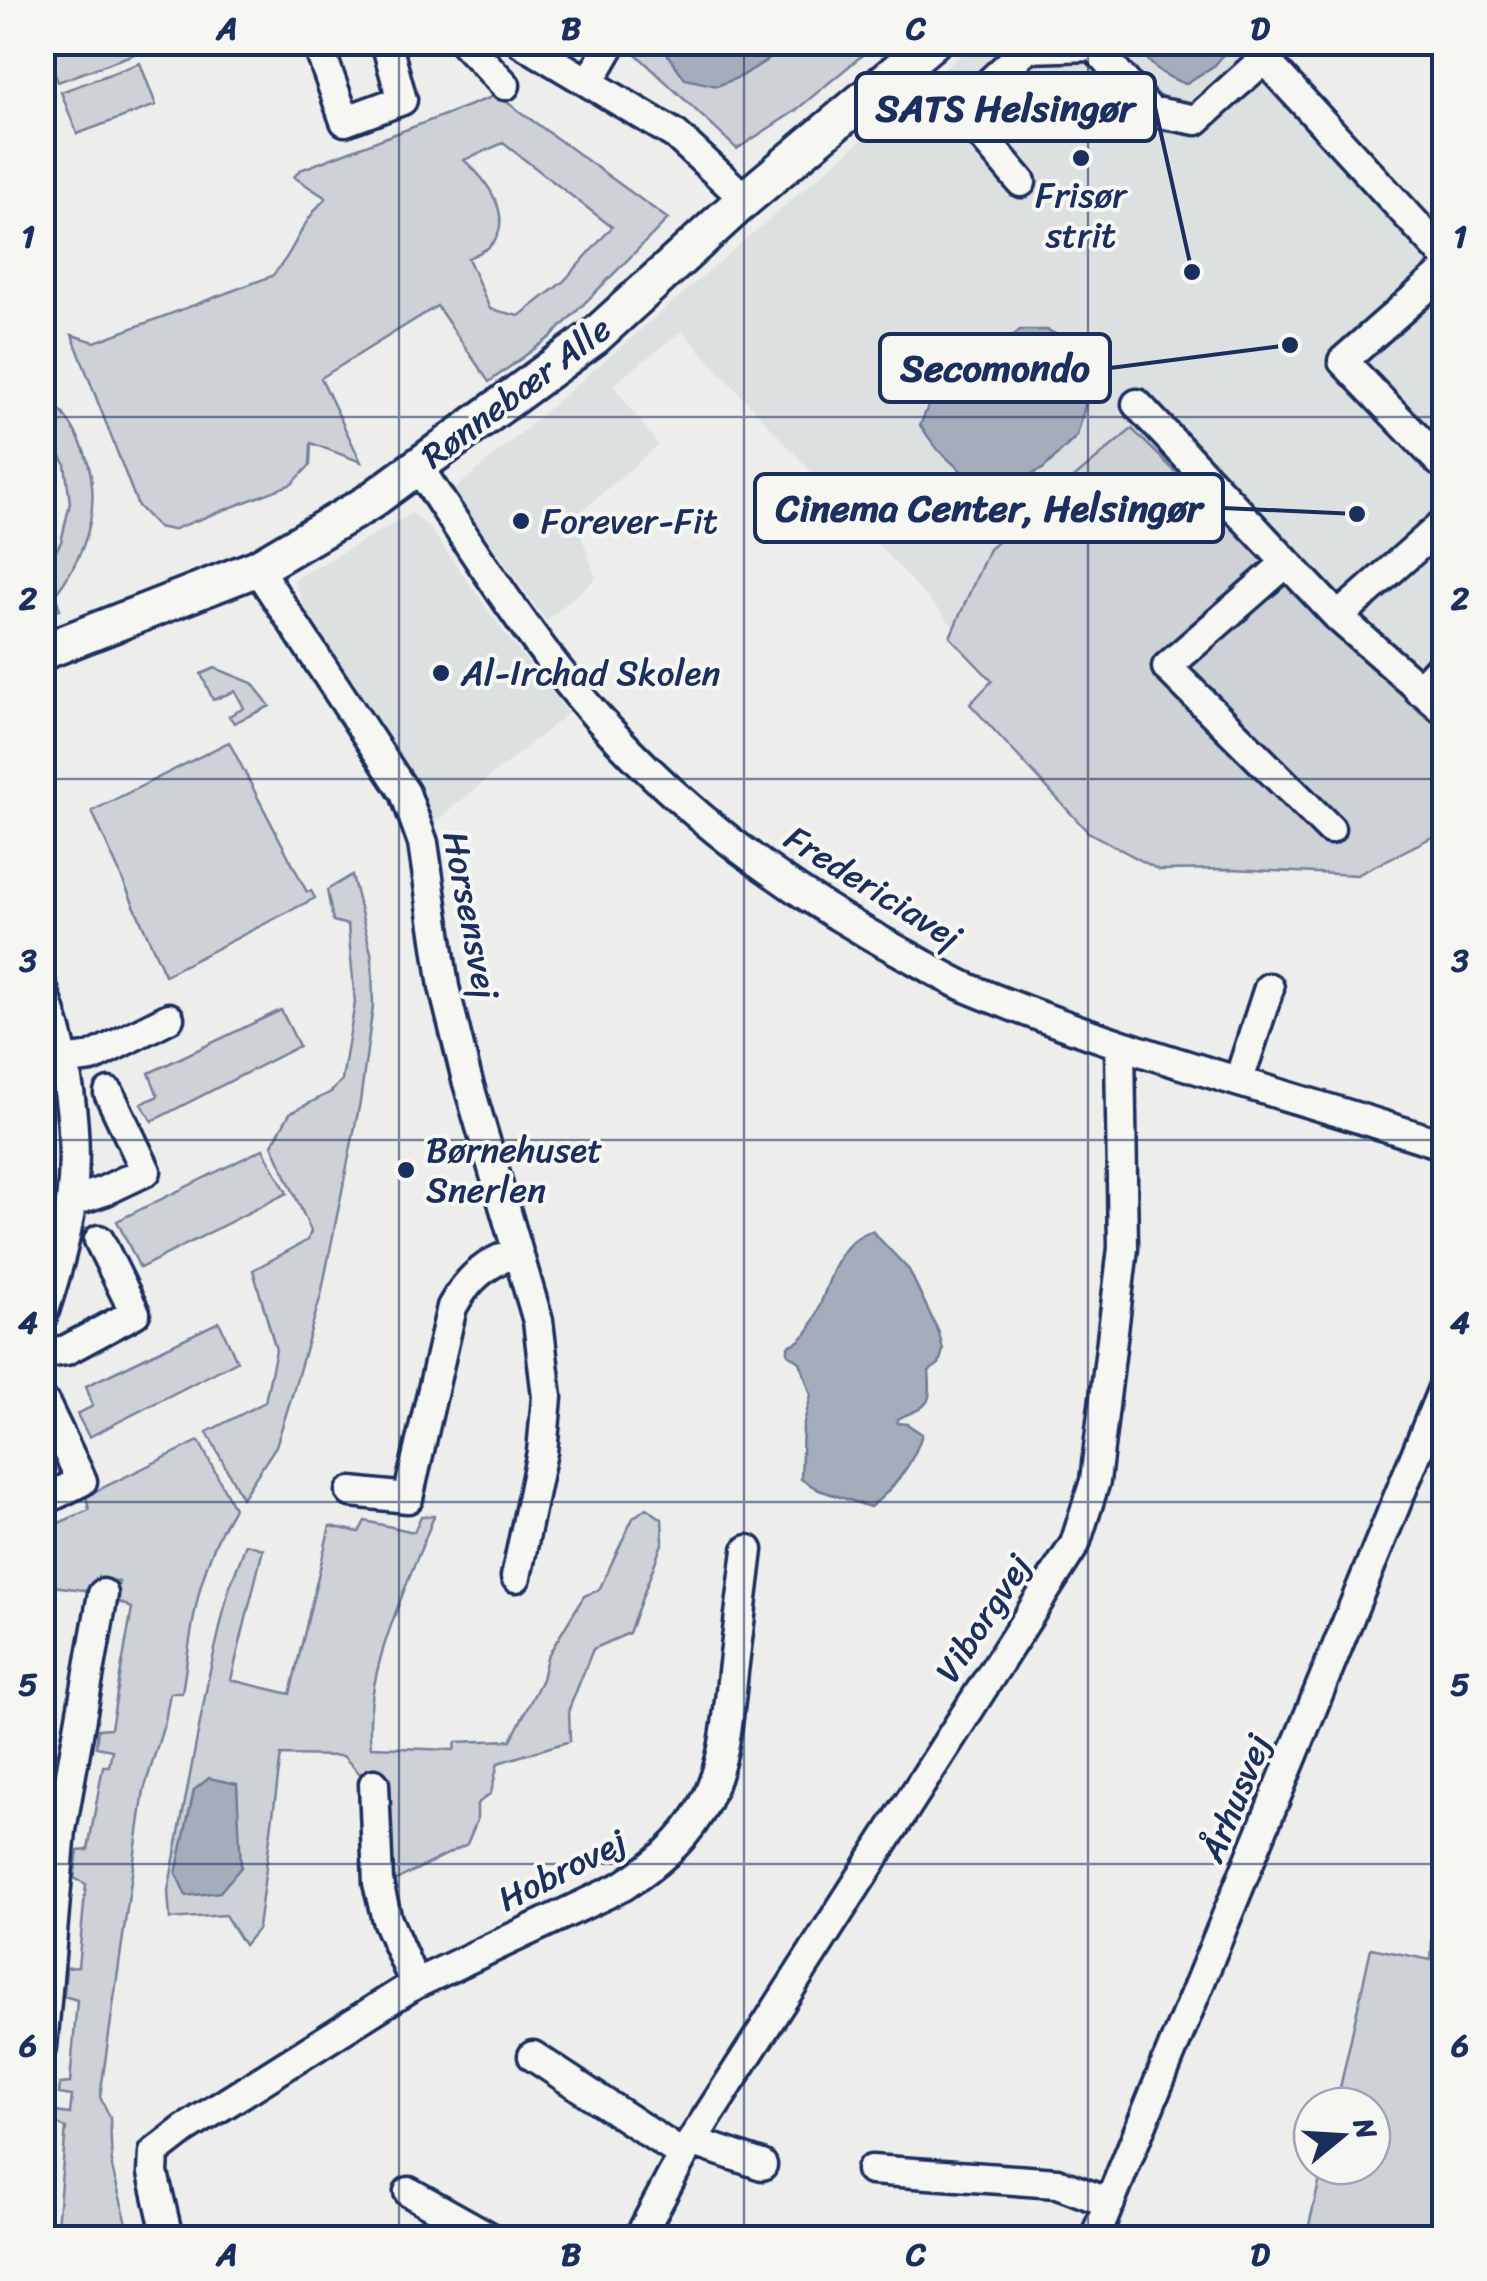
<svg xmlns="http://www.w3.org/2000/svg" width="1487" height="2281" font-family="Sriracha,sans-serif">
<rect width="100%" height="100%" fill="#edeeec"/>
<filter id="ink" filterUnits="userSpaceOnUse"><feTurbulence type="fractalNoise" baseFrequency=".01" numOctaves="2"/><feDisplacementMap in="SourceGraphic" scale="20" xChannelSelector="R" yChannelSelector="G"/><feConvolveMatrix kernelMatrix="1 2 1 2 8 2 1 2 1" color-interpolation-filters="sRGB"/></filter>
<g filter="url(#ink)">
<path fill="#dde0e1" d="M974 43H1267L1444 237V831L1357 875 1231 869 1159 870 1088 832 1062 745 682 331 613 385 658 445 575 517 596 578 546 621 453 491Z
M412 513 430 528 505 634 568 713 434 823 422 793 312 624 294 580Z"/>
<path fill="#ced2d7" stroke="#74809a" stroke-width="2.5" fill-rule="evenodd" d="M43 43H133L137 53 58 82Z
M643 43H669L668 55 742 76 793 43H877L795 111 737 149 636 54Z
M140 63 156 105 77 134 61 92Z
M497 95 668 219 552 336 489 382 437 306 321 378 361 462 311 443 310 465 292 484 172 530 158 527 138 506 72 335 95 342 272 276C296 251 299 224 326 198L294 177 300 170ZM503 143 612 227 564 281 519 316 490 309 468 258C474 255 485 251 490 246 517 218 485 178 464 160Z
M42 391C107 451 107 527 55 595L60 609 43 615V573L61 542 70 503 65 464 43 423Z
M1132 429 1421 713 1444 730V831L1357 875 1231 869 1159 870 1088 832 970 704 992 681 950 637 989 549Z
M215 668 252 683 270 706 234 723 229 716 244 708 235 691 213 700 201 674Z
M229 742 307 892 311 891 315 898 165 975 92 811Z
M352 875 372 957 373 1006 360 1102 321 1295 293 1392 276 1446 242 1498 207 1432 265 1402 276 1350 253 1270 308 1240 311 1231 272 1145 290 1113 331 1092 342 1080 355 1003 348 925 333 921 327 890Z
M281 1010 299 1046 152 1121 141 1104 158 1096 149 1073Z
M263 1149 287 1193 140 1268 117 1221Z
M219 1322 237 1361 89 1437 77 1414 93 1406 86 1386Z
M199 1441 234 1508C196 1571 193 1622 182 1693H170L165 1721 144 1790 100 2097 110 2117 112 2168 131 2238H42L43 2230 57 2226 66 2128 48 2120V2111L70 2114 72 2096 59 2094 60 2084 70 2083 77 2000 64 1996 66 1968 78 1967 86 1884 74 1878 78 1851 88 1850 103 1766H109L112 1750 96 1747 98 1729 111 1728 132 1608 115 1600 119 1582 98 1577 91 1591 52 1586 43 1639V1519L47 1528 89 1510 86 1496Z
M646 1508 662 1519 663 1541 629 1633 593 1649 569 1709 570 1741 498 1763 491 1793 477 1804V1820L467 1844 394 1881 388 1778 363 1777 343 1756 281 1755 258 1928 244 1945 225 1915 170 1919 168 1891 209 1675 229 1589 246 1544 263 1549 231 1680 290 1694 330 1526 359 1532 365 1521 414 1532 421 1516H434C408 1585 362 1673 371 1747L454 1750 456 1742 511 1740 542 1679 547 1657 584 1596 599 1590 633 1518Z
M1444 1895V2238H1306L1323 2166H1372V2106H1336L1371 1948 1431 1960C1433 1937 1429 1913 1444 1895Z"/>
<path fill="#a5acbc" stroke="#6e7a96" stroke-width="2.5" d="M669 43V42L793 43 742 76 717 86 685 79 668 55Z
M1138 43H1233L1215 65 1185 84C1162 75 1148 66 1138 43Z
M1020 330H1047L1066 339 1087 398 1077 436 1043 469 1007 485 969 478 937 449 920 425 929 404Z
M872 1231 909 1270 939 1333 943 1350 939 1364 929 1371C932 1408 928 1405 897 1419V1423L907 1424 922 1434C914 1463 893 1490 870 1507L819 1490 801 1479 803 1427 811 1395 800 1362 788 1354V1346C830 1335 818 1246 872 1231Z
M209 1778 237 1784 241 1867 220 1892 186 1896 176 1873 194 1790Z"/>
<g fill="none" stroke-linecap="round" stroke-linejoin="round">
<defs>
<path id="minor" d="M317 42 345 121 402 100 386 42
M464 42 505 85
M521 42 676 135 745 199
M1091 42 1150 111 1196 120 1264 59 1444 255
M589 82 612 42
M1021 182 960 110 1027 48 1093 46
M1137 404 1338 617 1444 710
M1439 461 1343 361 1444 272
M418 467C475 552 530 642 599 719 686 816 795 896 910 957 930 968 949 980 970 989 1124 1053 1286 1093 1444 1145
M1286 563 1167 667 1330 829
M257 568 405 793 423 843 444 987 466 1076 538 1321 547 1397 542 1452 516 1577
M1338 617 1444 523
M1419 690 1444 663
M42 987C67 1054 80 1131 71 1203 66 1241 54 1280 42 1317
M64 1061 92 1057 169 1018
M1239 1080 1269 988
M71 1202 104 1191 146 1171 109 1093
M42 1354 66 1350 135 1313 99 1240
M351 1492 408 1498 452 1307C468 1278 486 1263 517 1252
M42 1501 82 1481 45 1404
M374 1784 378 1883 387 1920 415 1984
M42 2047 61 1830 103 1594
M533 2056 683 2155
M694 2142 762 2165
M871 2170 1057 2183 1110 2203
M409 2192 491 2238
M168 2238 153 2173 154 2153 185 2129 415 1984 623 1886C653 1866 681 1844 700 1812 725 1769 728 1720 733 1672 738 1631 743 1591 748 1550
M639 2238 683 2155 1075 1544 1095 1481 1123 1248 1120 1046
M1095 2238 1444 1386"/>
<path id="major" d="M42 652 257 568 368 503 594 337 745 199 932 42"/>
</defs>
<use href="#minor" stroke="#1b2f5e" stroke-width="35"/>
<use href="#major" stroke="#1b2f5e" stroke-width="42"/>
<use href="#minor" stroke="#f6f6f2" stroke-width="28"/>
<use href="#major" stroke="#f6f6f2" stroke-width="35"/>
</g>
</g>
<path fill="none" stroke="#1b2f5e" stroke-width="2.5" stroke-opacity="0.55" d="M399 42V2238M744 42V2238M1088 42V2238M42 417H1444M42 779H1444M42 1140H1444M42 1502H1444M42 1864H1444"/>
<g fill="#1b2f5e" stroke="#f6f6f2" stroke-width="4">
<circle cx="1081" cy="158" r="10"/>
<circle cx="521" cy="521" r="10"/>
<circle cx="441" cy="673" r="10"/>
<circle cx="406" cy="1170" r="10"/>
</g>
<g text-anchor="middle" stroke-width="8" stroke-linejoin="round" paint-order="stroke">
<g font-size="35" fill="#1b2f5e" stroke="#f6f6f2" text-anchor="start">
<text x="1081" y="207" text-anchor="middle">Frisør<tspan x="1081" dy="40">strit</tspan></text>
<text x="541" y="533">Forever-Fit</text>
<text x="461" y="685">Al-Irchad Skolen</text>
<text x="426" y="1162">Børnehuset<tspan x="426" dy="40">Snerlen</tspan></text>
</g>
<g font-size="35" fill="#1b2f5e" stroke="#f6f6f2">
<text transform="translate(516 392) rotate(-37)" y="12">Rønnebær Alle</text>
<text transform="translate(873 887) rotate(32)" y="12">Fredericiavej</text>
<text transform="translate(471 915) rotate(79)" y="12">Horsensvej</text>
<text transform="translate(983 1618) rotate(-57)" y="12">Viborgvej</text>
<text transform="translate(1235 1798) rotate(-68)" y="12">Århusvej</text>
<text transform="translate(562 1870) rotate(-27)" y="12">Hobrovej</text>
</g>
</g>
<path fill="none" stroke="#1b2f5e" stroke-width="4" d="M1192 272L1155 107M1290 345L1110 368M1357 514L1223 508"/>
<g fill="#1b2f5e" stroke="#f6f6f2" stroke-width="4">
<circle cx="1192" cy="272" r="10"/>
<circle cx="1290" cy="345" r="10"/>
<circle cx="1357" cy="514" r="10"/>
</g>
<g fill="#f6f6f2" stroke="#1b2f5e" stroke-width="4">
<rect x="856" y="73" width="299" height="68" rx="10"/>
<rect x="880" y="334" width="230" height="68" rx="10"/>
<rect x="755" y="474" width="468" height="68" rx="10"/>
</g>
<g font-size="38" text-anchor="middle" font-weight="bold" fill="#1b2f5e">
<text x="1005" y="121">SATS Helsingør</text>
<text x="995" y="381">Secomondo</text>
<text x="989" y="521">Cinema Center, Helsingør</text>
</g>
<rect width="1487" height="2281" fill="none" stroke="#f6f6f2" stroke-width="110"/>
<g transform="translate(1342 2136) rotate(72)"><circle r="48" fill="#f6f6f2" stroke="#9ea6b7" stroke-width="2.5"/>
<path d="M0-8L18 38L0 25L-18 38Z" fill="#1b2f5e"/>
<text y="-15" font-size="28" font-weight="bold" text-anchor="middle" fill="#1b2f5e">N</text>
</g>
<rect x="55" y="55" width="1377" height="2171" fill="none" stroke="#1b2f5e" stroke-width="4"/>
<g font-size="32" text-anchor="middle" font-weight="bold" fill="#1b2f5e">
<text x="227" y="39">A</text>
<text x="571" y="39">B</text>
<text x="916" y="39">C</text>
<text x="1260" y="39">D</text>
<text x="28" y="247">1</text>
<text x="1460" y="247">1</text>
<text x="28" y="609">2</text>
<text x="1460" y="609">2</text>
<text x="28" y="971">3</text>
<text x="1460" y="971">3</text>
<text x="28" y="1333">4</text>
<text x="1460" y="1333">4</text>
<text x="28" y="1695">5</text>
<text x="1460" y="1695">5</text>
<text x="28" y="2056">6</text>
<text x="1460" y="2056">6</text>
<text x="227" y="2265">A</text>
<text x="571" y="2265">B</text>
<text x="916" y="2265">C</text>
<text x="1260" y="2265">D</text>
</g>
</svg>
